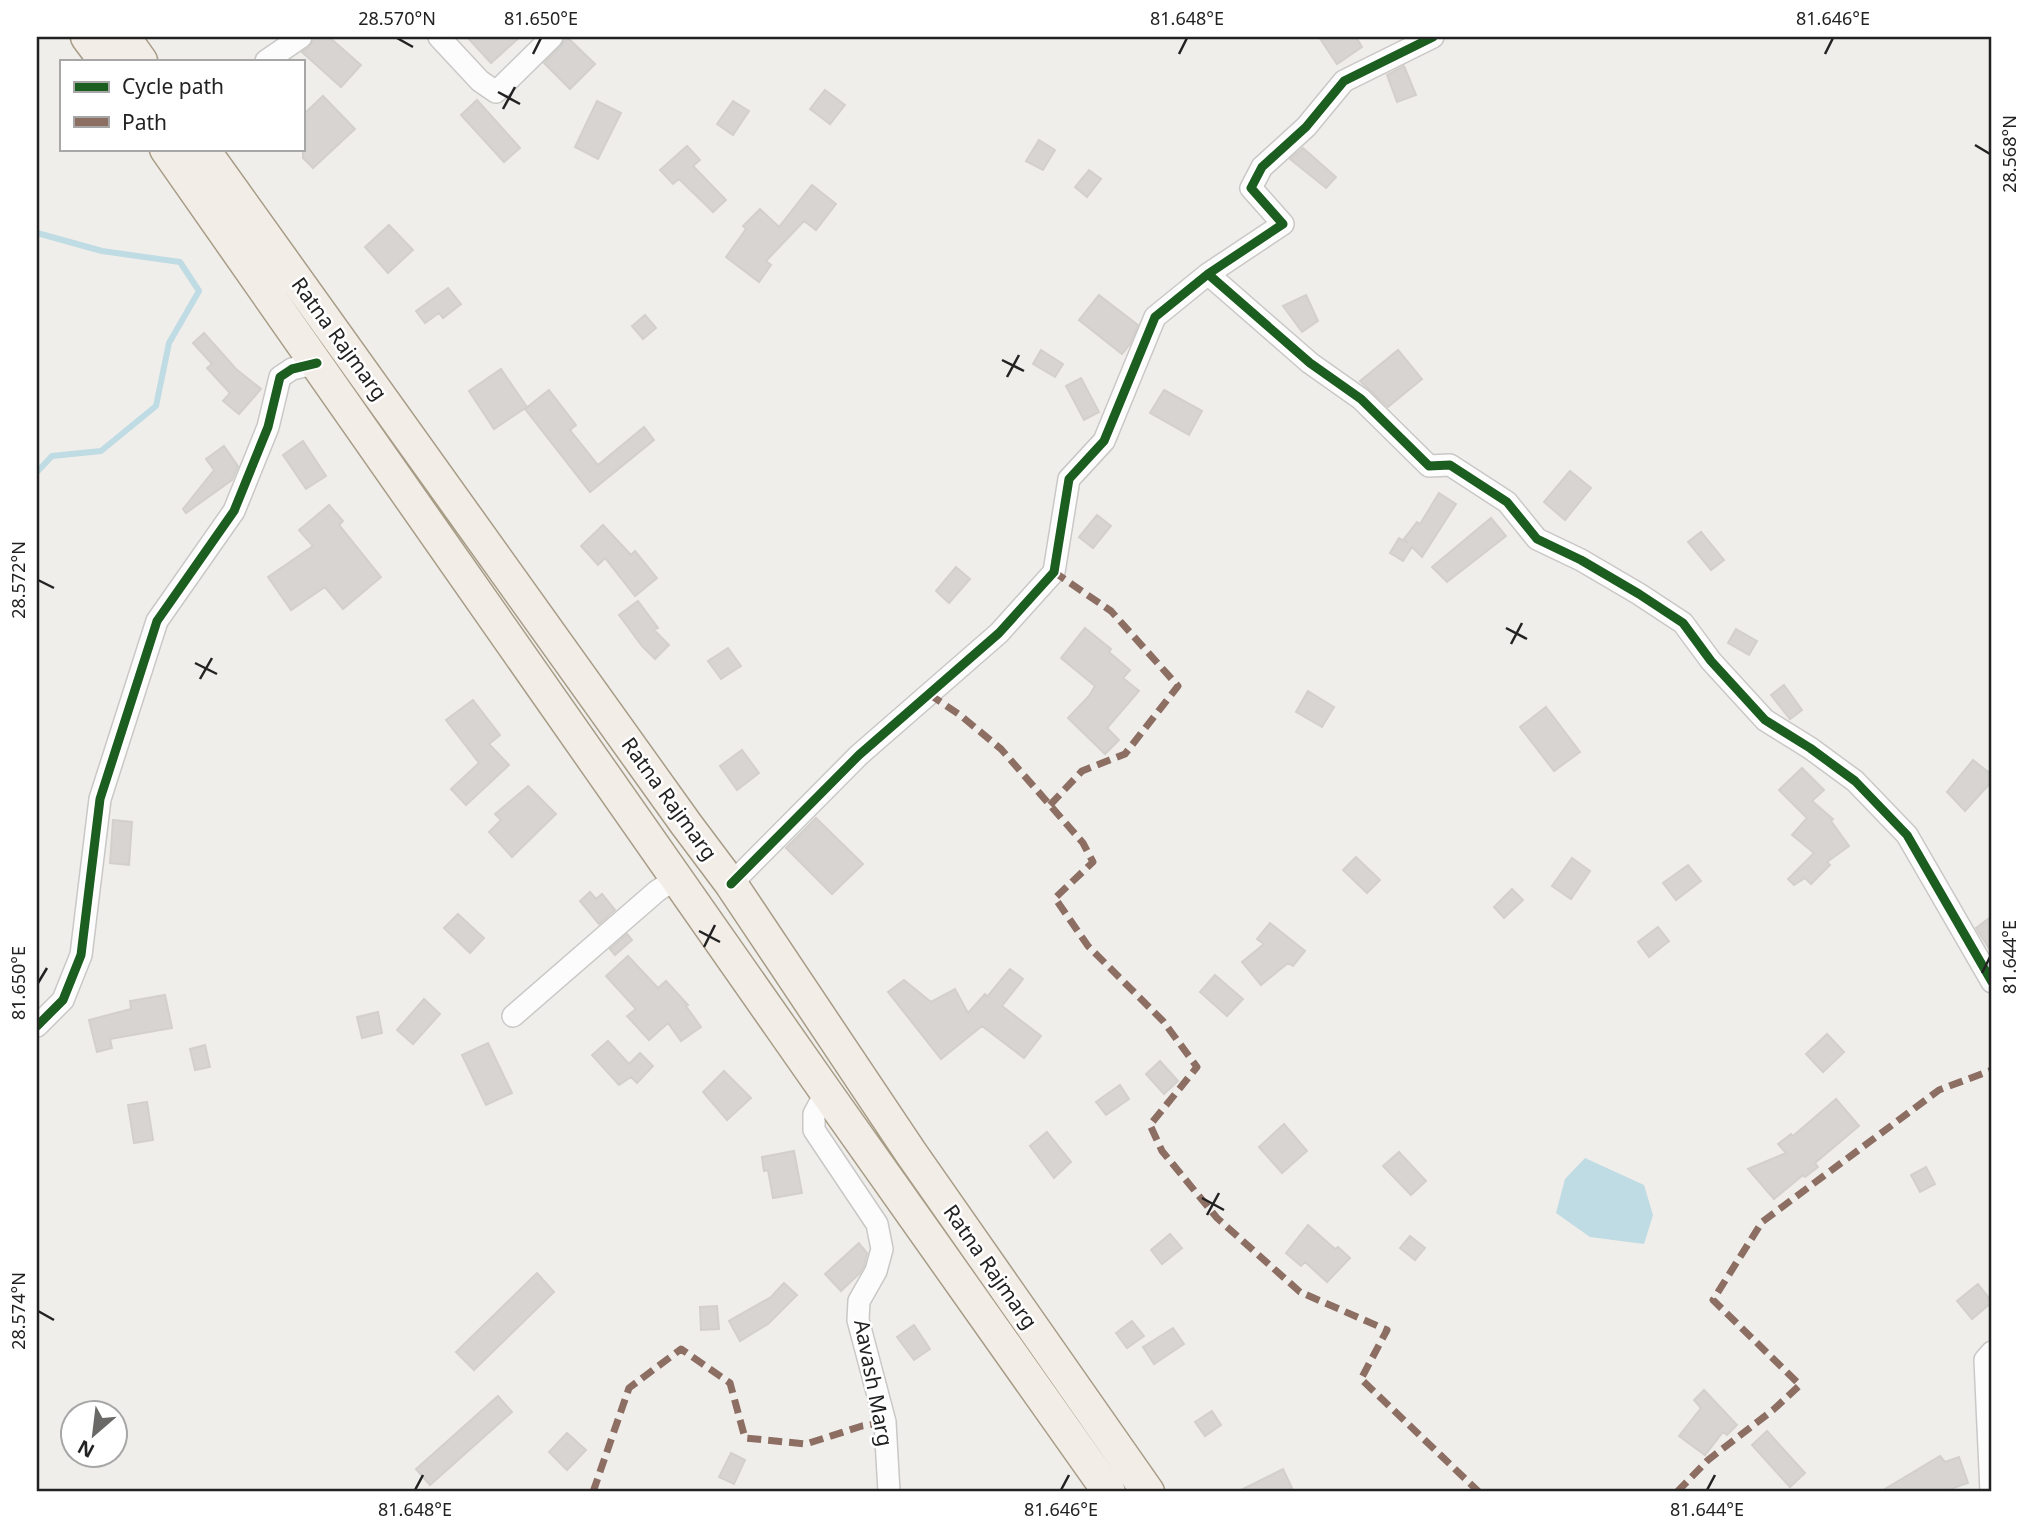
<svg xmlns="http://www.w3.org/2000/svg" width="2029" height="1529" font-family="'Noto Sans',sans-serif">
<rect width="100%" height="100%" fill="#f0eeeb"/>
<path fill="#bfdbe3" d="M1585 1158 1644 1185 1653 1215 1644 1244 1590 1237 1556 1213 1565 1179Z"/>
<g fill="none" stroke-linecap="round" stroke-linejoin="round">
<path stroke="#bfdbe3" stroke-width="6" d="M37 233 102 251 180 262 199 291 169 343 156 406 101 451 52 456 37 472"/>
</g>
<path fill="#d7d4d2" stroke="#d3d0cc" stroke-width="2" d="M316 37H329L361 65 341 87 302 52 309 47Z
M467 37H520L491 63Z
M567 37 595 64 570 89 544 63 561 46Z
M1319 37H1356L1362 47 1337 64Z
M1404 66 1416 95 1397 102 1387 75Z
M825 90 845 105 830 124 810 109Z
M323 96 355 129 313 168 303 158V115Z
M477 100 520 148 504 162 461 115Z
M597 101 621 113 598 159 575 147Z
M733 101 749 111 733 135 717 124Z
M1039 140 1055 150 1043 170 1026 161Z
M687 146 700 160 693 166 726 200 713 212 679 179 673 184 660 170Z
M1303 148 1336 177 1326 188 1290 159Z
M1089 170 1101 179 1087 197 1075 187Z
M812 185 836 204 816 230 804 221 766 261 771 265 759 282 726 257 746 229 743 226 760 209 779 227Z
M389 225 413 250 388 273 365 247Z
M448 288 461 304 443 318 439 313 425 323 416 311Z
M1099 295 1138 325 1130 344 1122 354 1079 320Z
M1306 295 1318 321 1302 332 1283 306Z
M645 315 656 328 643 339 632 326Z
M204 333 236 369 261 389 239 414 223 401 230 393 207 368 212 364 193 343Z
M1041 350 1063 364 1055 377 1033 364Z
M1398 350 1422 379 1388 407 1360 381Z
M501 369 527 407 494 429 469 391Z
M1081 378 1099 412 1084 420 1066 386Z
M549 390 576 425 570 430 598 465 644 427 654 440 590 492 525 409Z
M1164 390 1202 411 1189 435 1150 413Z
M303 441 326 476 306 489 283 455Z
M224 446 238 466 232 480 186 513 183 509 214 470 206 459Z
M1570 471 1591 488 1565 520 1544 502Z
M1439 493 1456 504 1422 557 1412 547 1403 561 1390 553 1399 538 1408 543 1404 539 1417 522 1420 524Z
M329 505 343 521 339 525 381 577 343 609 325 587 291 610 268 577 313 546 299 530Z
M1097 515 1111 526 1093 548 1079 537Z
M1491 518 1506 536 1447 582 1432 567Z
M603 525 631 555 635 551 657 578 635 596 605 558 598 565 581 546Z
M1701 532 1724 560 1711 570 1688 542Z
M956 567 970 579 949 603 936 591Z
M638 601 658 628 654 630 669 645 655 659 642 646 619 615Z
M1085 628 1111 649 1109 652 1130 670 1123 678 1139 691 1107 728 1119 740 1105 754 1068 718 1089 696 1095 686 1061 658Z
M1736 629 1757 641 1749 655 1728 643Z
M728 648 741 666 721 679 708 661Z
M1784 685 1802 710 1790 719 1771 695Z
M1308 691 1334 707 1322 727 1296 712Z
M473 700 500 735 489 744 509 765 466 805 451 789 479 763 446 720Z
M1546 707 1580 752 1554 771 1520 727Z
M742 750 759 773 737 790 720 766Z
M1973 760 1992 775V781L1965 811 1947 792Z
M1802 768 1824 790 1812 801 1833 819 1831 821 1849 846 1827 862 1830 865 1811 884 1805 878 1794 885 1788 879 1814 853 1792 835 1807 818 1779 790Z
M528 786 556 814 512 857 489 832 501 820 495 814Z
M816 818 863 864 832 894 786 848Z
M113 820 132 822 129 865 110 863Z
M1356 857 1380 880 1367 893 1343 870Z
M1572 858 1590 871 1571 899 1552 886Z
M1688 865 1701 881 1676 900 1663 883Z
M1512 889 1523 900 1504 918 1494 907Z
M590 892 596 899 602 894 615 910 599 924 580 901Z
M458 914 484 938 470 953 444 928Z
M1992 916V953L1976 928Z
M1270 923 1305 951 1293 966 1288 963 1261 985 1242 962 1264 944 1257 939Z
M1658 927 1669 941 1649 957 1638 942Z
M627 934 632 940 615 955 610 949Z
M628 956 658 988 666 981 688 1005 686 1006 701 1027 681 1041 668 1023 649 1040 627 1016 636 1009 606 976Z
M1010 969 1023 979 1002 1006 1041 1036 1024 1058 982 1026 941 1059 888 992 904 980 931 1002 955 989 968 1013 985 994 987 997Z
M1215 975 1243 999 1227 1016 1200 992Z
M165 995 172 1028 110 1039 112 1048 97 1052 89 1020 131 1009 130 1001Z
M424 999 440 1014 413 1044 397 1030Z
M378 1012 382 1033 362 1038 357 1017Z
M1827 1034 1844 1052 1823 1072 1806 1054Z
M608 1041 629 1064 640 1053 653 1066 637 1083 631 1077 619 1085 592 1055Z
M488 1043 512 1093 486 1105 462 1055Z
M205 1045 210 1067 195 1070 190 1049Z
M1160 1061 1178 1081 1164 1094 1146 1074Z
M724 1071 751 1098 727 1120 703 1092Z
M1120 1085 1129 1099 1106 1115 1096 1102Z
M1836 1099 1859 1126 1815 1163 1818 1167 1805 1177 1803 1175 1774 1199 1748 1169 1786 1153 1778 1144 1791 1134 1793 1136Z
M147 1102 153 1140 134 1143 128 1105Z
M1284 1124 1307 1151 1282 1173 1259 1147Z
M1047 1132 1071 1162 1054 1178 1030 1146Z
M794 1151 802 1193 773 1198 768 1170 764 1171 762 1157Z
M1399 1152 1426 1181 1411 1195 1383 1166Z
M1926 1167 1935 1184 1920 1192 1911 1175Z
M1308 1225 1335 1249 1338 1247 1350 1258 1327 1282 1305 1262 1301 1266 1286 1253Z
M1170 1234 1182 1248 1162 1264 1151 1250Z
M1410 1236 1425 1248 1415 1260 1400 1248Z
M859 1243 867 1253 864 1266 860 1273 841 1291 825 1274Z
M537 1273 554 1292 474 1370 456 1352Z
M784 1283 797 1295 768 1324 740 1341 729 1321 771 1297Z
M1978 1284 1992 1302 1972 1319 1957 1301Z
M717 1306 719 1329 701 1330 700 1307Z
M1132 1321 1144 1336 1127 1348 1116 1333Z
M914 1325 930 1349 914 1360 897 1337Z
M1173 1328 1184 1344 1154 1364 1143 1347Z
M1704 1390 1737 1425 1727 1435 1723 1432 1705 1455 1679 1436 1701 1408 1694 1400Z
M498 1396 512 1412 430 1485 416 1469Z
M1212 1411 1221 1425 1205 1436 1195 1422Z
M1767 1431 1805 1473 1790 1487 1752 1445Z
M567 1433 586 1450 567 1470 549 1452Z
M731 1453 745 1460 734 1484 719 1477Z
M1940 1456 1945 1462 1959 1457 1968 1483 1942 1492H1880Z
M1283 1469 1292 1488 1284 1492H1237Z"/>
<g fill="none" stroke-linecap="round" stroke-linejoin="round">
<defs>
<path id="street" d="M439 37 480 81 496 92 552 37
M266 61 301 37
M1208 274 1310 363 1361 399 1429 466 1450 465 1507 502 1537 539 1581 560 1639 594 1683 623 1711 661 1765 720 1810 748 1855 781 1907 835 1992 982
M731 884 859 755 999 633 1054 572 1069 479 1104 441 1155 317 1208 274 1283 224 1251 188 1262 167 1306 127 1344 81 1433 37
M513 1016 657 891 677 878
M37 1026 63 1000 81 955 100 799 157 621 234 511 268 427 280 377 292 369 317 363
M826 1092 814 1114V1130L877 1224 882 1249 876 1271 859 1301 858 1320 885 1422 889 1492
M1991 1492 1985 1360 1992 1352"/>
<path id="primary" d="M87 37 105 61
M124 37 141 61
M166 149 826 1092 1109 1492
M203 149 686 824 731 884 911 1153 1148 1492"/>
</defs>
<use href="#street" stroke="#c9c8c7" stroke-width="24"/>
<use href="#primary" stroke="#a79c86" stroke-width="35"/>
<use href="#street" stroke="#fdfcfc" stroke-width="21"/>
<use href="#primary" stroke="#f3ede7" stroke-width="32"/>
<path stroke="#8d6e63" stroke-width="7" stroke-dasharray="14 7" stroke-linecap="butt" d="M929 694 960 715 1001 749 1083 843 1093 862 1055 898 1088 946 1163 1021 1197 1067 1150 1125 1162 1151 1217 1218 1300 1292 1387 1330 1361 1379 1479 1492
M1050 805 1082 771 1125 754 1178 686 1111 611 1054 572
M593 1492 629 1388 681 1349 730 1383 745 1438 806 1444 862 1426 885 1422
M1677 1492 1708 1460 1773 1410 1800 1385 1713 1300 1762 1222 1939 1090 1992 1070"/>
<defs>
<path id="cycleway" d="M1208 274 1310 363 1361 399 1429 466 1450 465 1507 502 1537 539 1581 560 1639 594 1683 623 1711 661 1765 720 1810 748 1855 781 1907 835 1992 982
M731 884 859 755 999 633 1054 572 1069 479 1104 441 1155 317 1208 274 1283 224 1251 188 1262 167 1306 127 1344 81 1433 37
M37 1026 63 1000 81 955 100 799 157 621 234 511 268 427 280 377 292 369 317 363"/>
</defs>
<use href="#cycleway" stroke="#fff" stroke-width="13"/>
<use href="#cycleway" stroke="#1b5e20" stroke-width="9"/>
</g>
<path fill="none" stroke="#222" stroke-width="2.5" d="M397 38 413 47M533 54 541 38M1179 54 1187 38M1825 54 1833 38M498 92 520 104M503 109 515 87M1975 145 1990 154M1002 360 1024 371M1007 377 1019 355M38 580 54 588M1506 628 1527 639M1511 644 1522 623M195 663 217 674M200 679 212 658M699 931 720 942M704 947 715 925M1982 973 1990 957M38 983 47 968M1202 1198 1224 1210M1207 1215 1219 1193M38 1311 54 1320M415 1490 423 1475M1061 1490 1069 1475M1707 1490 1715 1475"/>
<g text-anchor="middle" stroke-width="5" stroke-linejoin="round" paint-order="stroke">
<g font-size="21" fill="#222" stroke="#fff">
<text transform="translate(339 339) rotate(54)" y="7">Ratna Rajmarg</text>
<text transform="translate(669 799) rotate(54)" y="7">Ratna Rajmarg</text>
<text transform="translate(990 1267) rotate(55)" y="7">Ratna Rajmarg</text>
<text transform="translate(873 1383) rotate(79)" y="7">Aavash Marg</text>
</g>
</g>
<rect width="2029" height="1529" fill="none" stroke="#ffffff" stroke-width="77"/>
<rect x="60" y="60" width="245" height="91" fill="#ffffff" stroke="#a7a7a7" stroke-width="2"/>
<rect x="74" y="82" width="35" height="10" fill="#1b5e20" stroke="#a7a7a7" stroke-width="2"/>
<text x="122" y="94" font-size="21" fill="#222222">Cycle path</text>
<rect x="74" y="117" width="35" height="10" fill="#8d6e63" stroke="#a7a7a7" stroke-width="2"/>
<text x="122" y="130" font-size="21" fill="#222222">Path</text>
<g transform="translate(94 1434) rotate(208)"><circle r="33" fill="#ffffff" stroke="#a7a7a7" stroke-width="2"/>
<path d="M0-5L12 26L0 18L-12 26Z" fill="#6a6968"/>
<text y="-10" font-size="19" font-weight="bold" text-anchor="middle" fill="#222222">N</text>
</g>
<rect x="38" y="38" width="1952" height="1452" fill="none" stroke="#222" stroke-width="2.5"/>
<g font-size="18" text-anchor="middle" fill="#222">
<text x="397" y="25">28.570°N</text>
<text x="541" y="25">81.650°E</text>
<text x="1187" y="25">81.648°E</text>
<text x="1833" y="25">81.646°E</text>
<text transform="translate(2010 154) rotate(-90)" y="6">28.568°N</text>
<text transform="translate(19 580) rotate(-90)" y="6">28.572°N</text>
<text transform="translate(2010 957) rotate(-90)" y="6">81.644°E</text>
<text transform="translate(19 983) rotate(-90)" y="6">81.650°E</text>
<text transform="translate(19 1311) rotate(-90)" y="6">28.574°N</text>
<text x="415" y="1516">81.648°E</text>
<text x="1061" y="1516">81.646°E</text>
<text x="1707" y="1516">81.644°E</text>
</g>
</svg>
